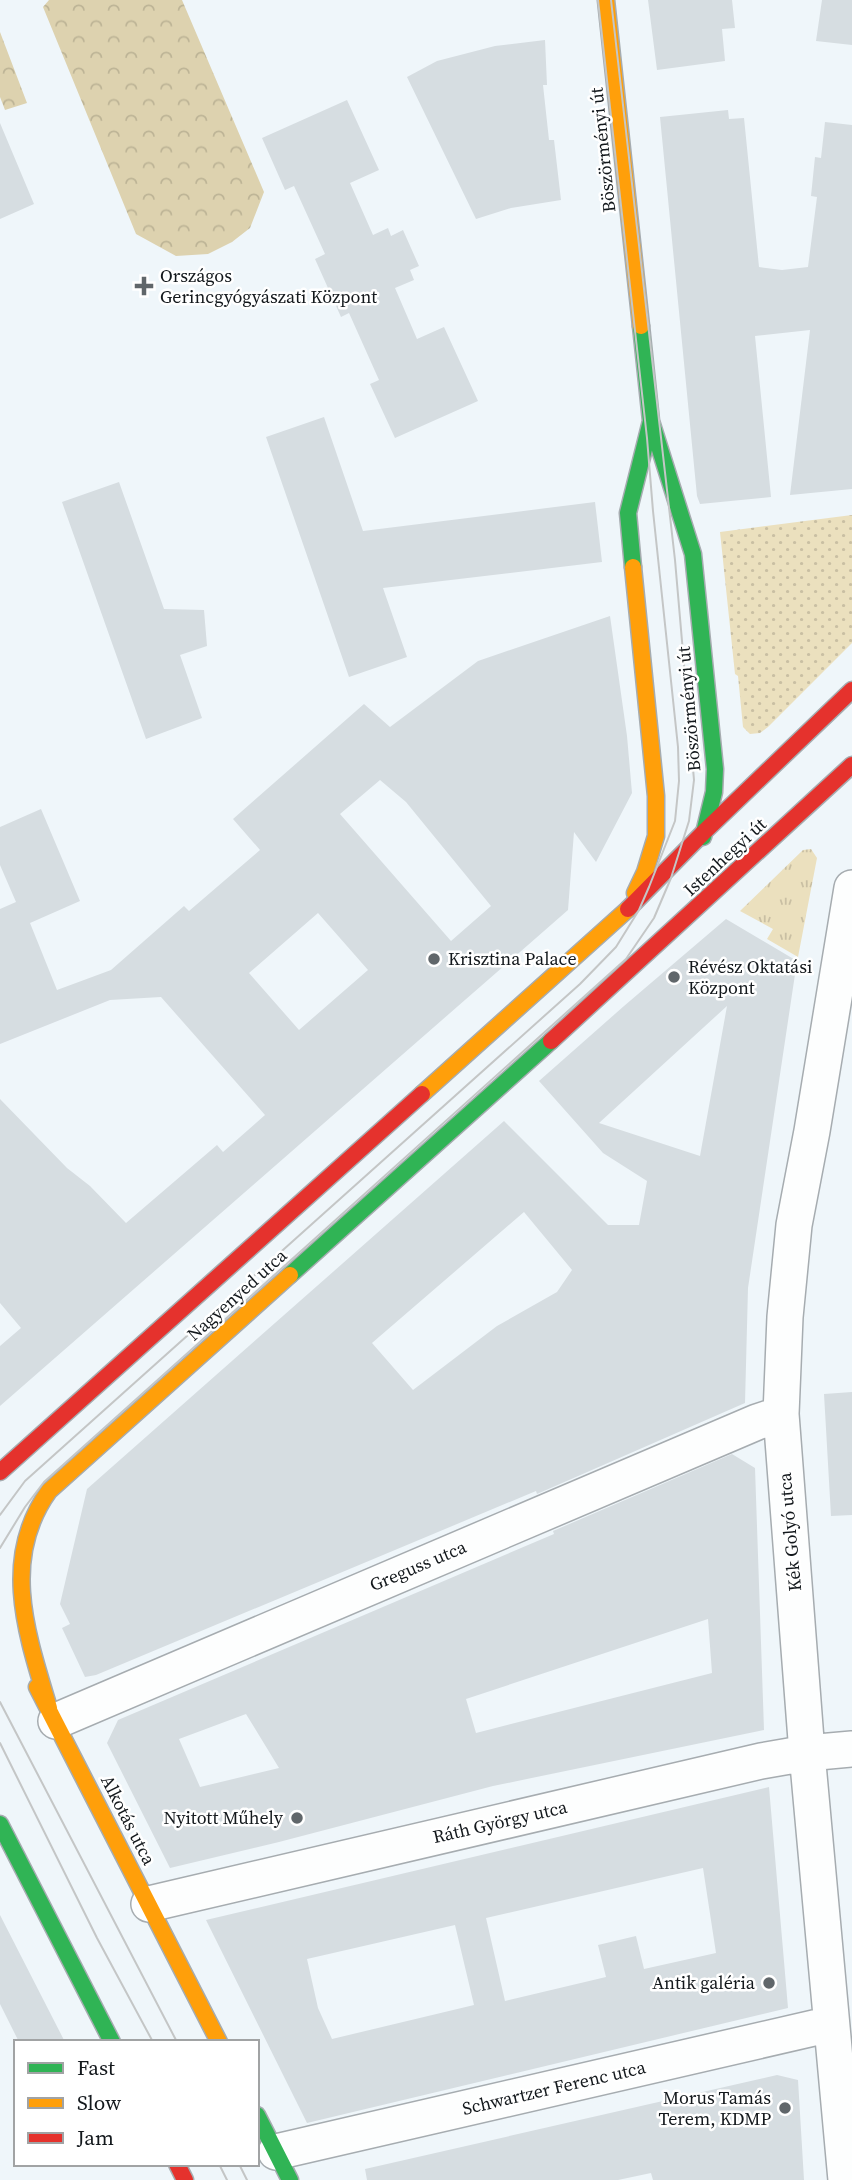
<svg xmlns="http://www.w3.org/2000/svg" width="852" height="2180" font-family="'Source Serif 4',serif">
<defs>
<pattern id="grass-tufts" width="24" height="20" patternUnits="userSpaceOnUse" patternTransform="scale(1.75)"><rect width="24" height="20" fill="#ebe0be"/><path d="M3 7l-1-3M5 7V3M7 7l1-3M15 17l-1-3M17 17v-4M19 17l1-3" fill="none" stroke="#c9bfa3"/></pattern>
<pattern id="forest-crowns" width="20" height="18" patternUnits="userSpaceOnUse" patternTransform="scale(1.75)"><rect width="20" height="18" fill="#ddd2af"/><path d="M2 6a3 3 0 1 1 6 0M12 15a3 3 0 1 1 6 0" fill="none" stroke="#bdb496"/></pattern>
<pattern id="park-dots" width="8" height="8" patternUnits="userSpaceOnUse" patternTransform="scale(1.75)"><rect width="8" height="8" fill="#ebe0be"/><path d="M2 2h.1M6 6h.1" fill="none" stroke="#c9bfa3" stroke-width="1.8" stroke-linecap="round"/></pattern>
</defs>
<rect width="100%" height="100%" fill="#eff6fa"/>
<path fill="url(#grass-tufts)" d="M811 849 817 858 798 957 767 939 773 929 740 911 803 850Z"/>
<path fill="url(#forest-crowns)" d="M49 0H182L264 192 250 228 232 242 208 254 176 256 136 234 43 7Z
M0 32 27 103 5 110 0 97Z"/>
<path fill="url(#park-dots)" d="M852 515V643L768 727 760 733 750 734 743 727 738 676 735 674 720 532Z"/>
<path fill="#d6dde1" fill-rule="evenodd" d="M648 0H732L735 28 722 29 725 61 657 70Z
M822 0H852V45L816 41Z
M545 40 547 85H543L549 140H554L561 200 511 208 476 219 407 77 437 61 495 46Z
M347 100 379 170 350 183 373 235 388 228 391 236 403 230 419 266 410 270 414 280 395 288 417 339 444 327 478 401 395 438 370 384 379 380 349 313 341 317 315 259 325 254 294 186 285 190 262 138Z
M728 110 729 119 744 118 759 267 782 270 808 267 817 197 811 196 815 157 821 158 825 122 852 125V489L790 495 810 330 755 336 771 497 700 504 697 496 660 117Z
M0 123 34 204 0 219Z
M324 417 363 531 595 502 602 562 383 588 407 657 349 677 266 437Z
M119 482 164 609 204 610 207 646 180 655 202 718 146 739 62 502Z
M610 616 627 736 632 793 596 862 574 832 568 910 0 1406V1346L21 1328 0 1303V1099L67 1168 90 1186 126 1223 217 1145 223 1152 265 1115 161 997 110 1000 0 1044V909L16 902 0 865V827L41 809 80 901 30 923 57 990 111 970 184 906 189 911 260 850 233 819 364 704 390 727 478 661ZM380 780 406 802 491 906 451 941 340 814ZM318 913 368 970 299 1030 249 973Z
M726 919 797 961 748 1288 745 1403 537 1494 536 1491 96 1675 85 1677 62 1628 70 1624 60 1604 87 1489 504 1121 608 1225H639L647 1181 603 1153 539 1081 624 1006ZM727 1006 700 1156 599 1123ZM524 1212 572 1270 557 1292 497 1326 413 1390 372 1343Z
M852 1392V1515L831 1516 824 1394Z
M732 1454 755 1468 764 1730 493 1786 279 1842 170 1868 107 1743 118 1720 554 1534 553 1531ZM708 1619 712 1673 476 1733 466 1699ZM246 1714 279 1768 200 1787 179 1739Z
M769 1787 788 2008 307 2123 206 1920ZM703 1868 716 1953 644 1969 636 1936 598 1945 606 1977 505 2001 486 1918ZM455 1925 474 2005 332 2039 318 2008 307 1959Z
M0 1915 65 2042H19L0 2004Z
M777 2075 798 2080 804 2180H653L651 2173 618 2180H367L365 2169Z"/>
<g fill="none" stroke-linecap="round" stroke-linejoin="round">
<defs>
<path id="street" d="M56 1721 757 1422 781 1414
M149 1904 761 1761 807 1753 852 1749
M276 2152 831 2024
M846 2180 807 1753 781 1414 785 1317 794 1225 812 1131 852 888"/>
<path id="fast" d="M641 326 651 421 693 554 715 769 714 792 703 837
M633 567 628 513 651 421
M290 1275 551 1041
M0 1824 112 2042
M257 2115 290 2180"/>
<path id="slow" d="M606 0 641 326
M633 567 656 796V836L645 872 635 893
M422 1094 628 909
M37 1687 219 2042
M49 1708C27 1635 0 1559 49 1491L290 1275"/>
<path id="jam" d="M628 909 705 831 852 690
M551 1041 852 765
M0 1472 422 1094
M177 2164 185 2180"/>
</defs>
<use href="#street" stroke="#a6acb0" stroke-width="38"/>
<use href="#fast" stroke="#a6acb0" stroke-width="19"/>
<use href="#slow" stroke="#a6acb0" stroke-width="19"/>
<use href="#jam" stroke="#a6acb0" stroke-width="19"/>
<use href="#street" stroke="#fdfefe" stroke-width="35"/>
<use href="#fast" stroke="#30b455" stroke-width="16"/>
<use href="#slow" stroke="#ff9f0a" stroke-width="16"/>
<use href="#jam" stroke="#e5322d" stroke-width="16"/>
<path stroke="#c4c6c6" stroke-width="2" d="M0 1515 25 1481 580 984 616 947 639 910 649 887 675 821 679 781 678 747 653 511 647 438 598 0
M0 1548 25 1507 44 1482 626 959 654 918 671 878 689 821 694 780 675 560 611 0
M0 1702 177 2042
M0 1743 97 1938 153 2042
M219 2164 227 2180
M239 2164 247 2180"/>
</g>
<g fill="#60666a" stroke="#fff" stroke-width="2.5">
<path d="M140.5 275.5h7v7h7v7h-7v7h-7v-7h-7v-7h7z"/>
<circle cx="434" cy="959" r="7"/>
<circle cx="674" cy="977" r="7"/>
<circle cx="297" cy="1818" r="7"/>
<circle cx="769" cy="1983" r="7"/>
<circle cx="785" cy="2108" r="7"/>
</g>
<g text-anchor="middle" stroke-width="5" stroke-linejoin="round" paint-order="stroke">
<g font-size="18" fill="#13181c" stroke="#fff">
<text transform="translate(603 150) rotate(-96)" y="6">Böszörményi út</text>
<text transform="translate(689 709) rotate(-95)" y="6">Böszörményi út</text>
<text transform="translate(725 857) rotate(-43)" y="6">Istenhegyi út</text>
<text transform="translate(237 1295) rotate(-42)" y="6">Nagyenyed utca</text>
<text transform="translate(790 1532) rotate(-95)" y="6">Kék Golyó utca</text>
<text transform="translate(418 1566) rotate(-23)" y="6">Greguss utca</text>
<text transform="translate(128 1820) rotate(63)" y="6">Alkotás utca</text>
<text transform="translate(500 1822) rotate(-13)" y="6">Ráth György utca</text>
<text transform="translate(554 2088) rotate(-13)" y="6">Schwartzer Ferenc utca</text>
</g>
<g font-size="18" fill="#13181c" stroke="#fff" text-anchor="start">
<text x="160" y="282">Országos<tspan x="160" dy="21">Gerincgyógyászati Központ</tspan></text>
<text x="448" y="965">Krisztina Palace</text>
<text x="688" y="973">Révész Oktatási<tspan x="688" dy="21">Központ</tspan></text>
<text x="283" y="1824" text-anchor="end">Nyitott Műhely</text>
<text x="755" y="1989" text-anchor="end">Antik galéria</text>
<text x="771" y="2104" text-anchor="end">Morus Tamás<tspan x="771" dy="21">Terem, KDMP</tspan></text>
</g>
</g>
<rect x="14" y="2040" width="245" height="126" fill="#ffffff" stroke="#a1a3a4" stroke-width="2"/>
<rect x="28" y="2063" width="35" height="10" fill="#30b455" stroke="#a1a3a4" stroke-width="2"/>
<text x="77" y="2075" font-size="21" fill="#13181c">Fast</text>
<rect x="28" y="2098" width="35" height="10" fill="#ff9f0a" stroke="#a1a3a4" stroke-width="2"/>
<text x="77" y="2110" font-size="21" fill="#13181c">Slow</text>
<rect x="28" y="2133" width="35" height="10" fill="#e5322d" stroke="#a1a3a4" stroke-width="2"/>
<text x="77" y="2145" font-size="21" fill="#13181c">Jam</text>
</svg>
